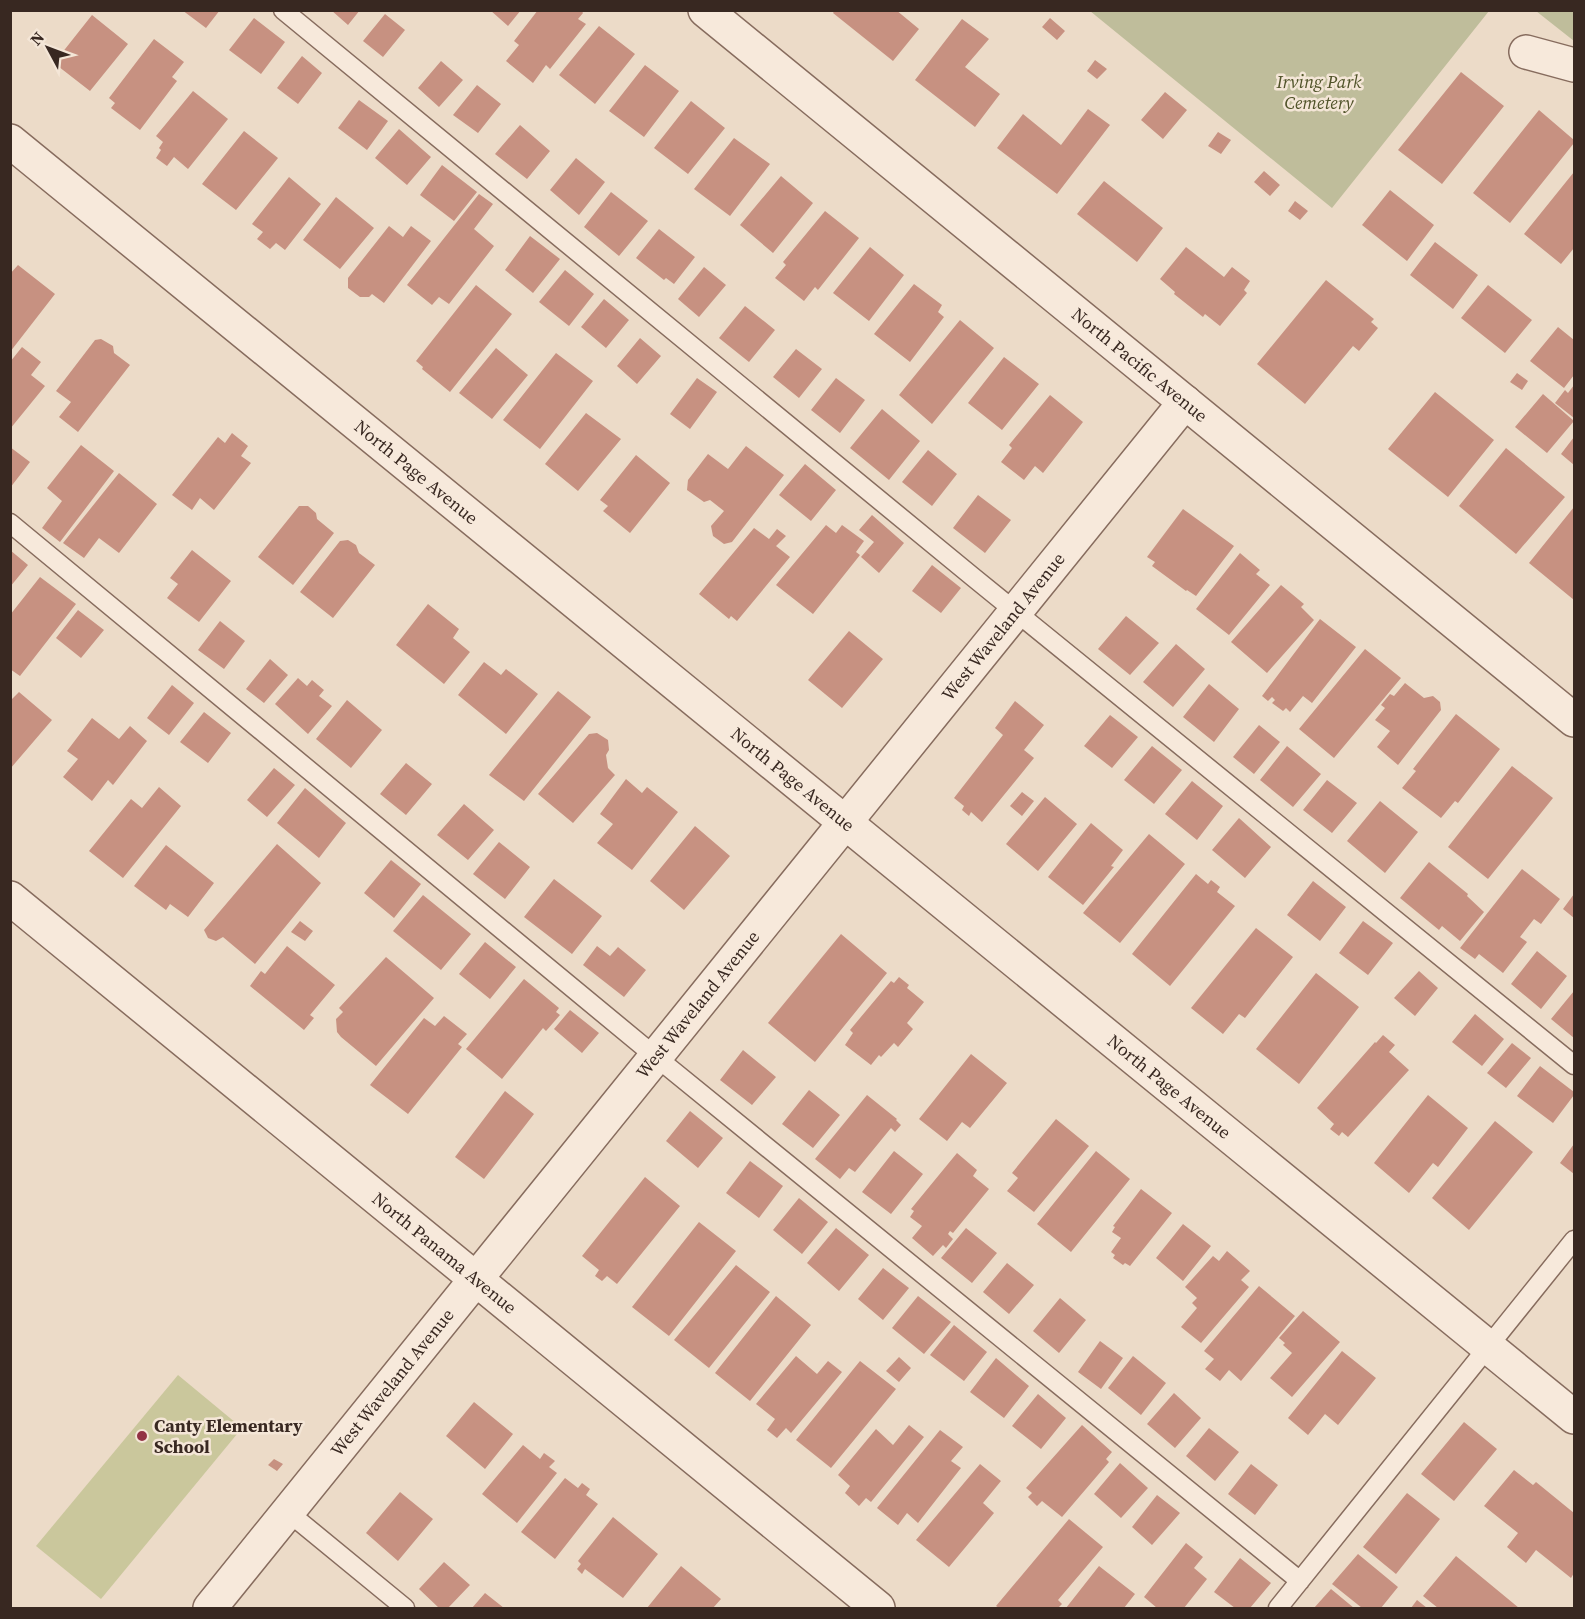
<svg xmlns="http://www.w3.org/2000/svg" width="1585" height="1619" font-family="'Source Serif 4',serif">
<rect width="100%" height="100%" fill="#ecdbc8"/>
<path fill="#cac79c" d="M178 1375 242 1428 101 1599 36 1546Z"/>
<path fill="#bfbd9b" d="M1090 11H1489L1332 208Z
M1536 11H1574V41Z"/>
<path fill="#c79181" d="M182 10H220L206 28Z
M331 10H360L348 25Z
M490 10H521L508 26Z
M538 10H581L583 13 578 19 586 24 550 69 546 65 533 83 506 61 519 45 514 41Z
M835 10H896L919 29 893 61 833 13Z
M385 14 405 30 383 57 363 41Z
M92 15 128 44 90 91 54 63Z
M254 18 285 42 261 74 229 50Z
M1050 18 1065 31 1057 40 1042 27Z
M962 19 989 39 965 67 1000 94 975 127 915 80Z
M599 26 635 54 595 104 559 75Z
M154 39 184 62 172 77 177 81 140 130 111 108 115 103 109 98Z
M302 56 322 73 298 104 277 88Z
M1095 60 1107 69 1097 79 1087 71Z
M441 61 463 80 439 107 418 88Z
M645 65 679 91 644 137 609 111Z
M1461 72 1504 106 1442 184 1398 150Z
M477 85 501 104 478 133 453 115Z
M193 91 228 119 188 169 174 157 167 166 156 158 161 150 159 148 163 142 156 136Z
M1165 92 1187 110 1163 139 1141 120Z
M359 100 388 121 367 150 338 128Z
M691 101 725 128 688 174 654 148Z
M1088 109 1110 125 1057 194 997 148 1023 114 1061 145Z
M1539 110 1574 140V143L1510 223 1473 193Z
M520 125 550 151 527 179 495 154Z
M399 129 431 157 407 185 375 158Z
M244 131 278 158 236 210 202 184Z
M1218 132 1231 140 1221 154 1208 146Z
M734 138 770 164 730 216 694 189Z
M576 158 605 182 579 215 550 190Z
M442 165 477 192 454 221 420 195Z
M1264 171 1280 185 1270 196 1254 182Z
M1574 172V248L1561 264 1524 234Z
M781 176 813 203 773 253 740 225Z
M289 177 321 204 285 250 276 243 270 249 257 239 263 232 252 224Z
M1104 181 1163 228 1137 262 1077 214Z
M1390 190 1434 225 1407 261 1362 225Z
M611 192 648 221 619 256 584 227Z
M479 194 493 204 474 229 494 246 449 304 439 297 432 305 407 285Z
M336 197 374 228 340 269 303 240Z
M1295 201 1308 211 1300 220 1288 211Z
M825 211 859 238 818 290 815 287 804 301 775 278 786 265 783 262Z
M389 226 403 237 411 226 431 241 384 303 372 294 369 297H360L348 288V278Z
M659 229 695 257 674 284 666 278 664 280 636 258Z
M530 236 560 259 533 293 505 270Z
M1435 242 1478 275 1453 309 1410 275Z
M870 247 904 275 869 321 833 293Z
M1186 247 1224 277 1232 267 1250 281 1244 290 1247 293 1220 326 1205 314 1203 317 1174 294 1175 292 1160 279Z
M18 265 55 294 10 352V274Z
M704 267 726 285 699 317 678 299Z
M565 270 594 294 569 326 539 302Z
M1326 280 1374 319 1371 322 1378 328 1359 351 1353 346 1305 404 1257 364Z
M914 284 942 305 938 312 944 317 910 362 874 334Z
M476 285 512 314 450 392 422 369 423 367 416 361Z
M1488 285 1532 320 1505 353 1461 318Z
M604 299 629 320 606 348 581 327Z
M745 306 775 330 749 362 719 338Z
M960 320 994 348 932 424 899 395Z
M1558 327 1574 340V375L1564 388 1530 361Z
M640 338 661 356 637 384 617 366Z
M101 339 113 346 114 353 130 365 78 432 59 417 71 402 56 391 95 340Z
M22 347 41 362 31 375 45 386 10 429V362Z
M496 348 528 375 492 419 459 393Z
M796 349 822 369 799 398 773 377Z
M556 353 593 381 540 449 503 420Z
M1004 357 1039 384 1002 430 968 403Z
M1517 373 1528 381 1522 390 1510 382Z
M697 378 717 392 690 429 670 414Z
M836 378 865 400 840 433 811 410Z
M1574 385V418L1555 403 1565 390 1568 393Z
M1435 392 1494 440 1448 497 1388 449Z
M1543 394 1574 421 1547 453 1515 427Z
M1050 395 1083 422 1043 473 1035 466 1024 480 1001 462 1012 448 1009 445Z
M882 409 920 441 889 480 850 448Z
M586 413 621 439 578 491 545 464Z
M232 433 248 446 241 456 251 463 214 510 200 498 192 510 172 495 218 437 225 443Z
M1574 437V465L1561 454Z
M81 445 114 471 60 542 42 528 62 501 47 488Z
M746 446 784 475 732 542 724 544 713 536 711 526 724 511 710 500 704 502 687 490 688 480 708 454 728 469Z
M10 447 30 462 10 488Z
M1506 448 1565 497 1516 554 1459 506Z
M928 450 957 474 932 506 902 482Z
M636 455 670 483 630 533 603 511 608 506 600 500Z
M805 464 836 490 811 521 779 495Z
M119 473 157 504 119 553 99 538 84 558 63 543Z
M978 495 1011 520 985 553 953 528Z
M299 506H308L316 513 317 519 334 533 293 585 258 557Z
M1574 507V600L1529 563Z
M1183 509 1234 546 1196 596 1187 590 1186 591 1152 566 1155 562 1147 557Z
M872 515 904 543 879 573 861 557 874 542 859 530Z
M826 525 836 533 842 525 864 541 856 552 860 555 813 614 776 585Z
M754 528 769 539 777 529 786 536 776 546 790 557 737 621 731 616 729 619 699 594Z
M348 540 356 545 359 553 375 565 333 618 300 592 340 541Z
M10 550 28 565 10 587Z
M192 550 231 581 199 622 167 598 178 584 170 578Z
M1240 553 1260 570 1256 574 1270 585 1229 635 1196 609Z
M932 565 961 588 941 613 912 591Z
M40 577 76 604 20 676 10 669V615Z
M1281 585 1304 604 1301 607 1314 620 1267 673 1231 642Z
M428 604 459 629 453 638 470 652 444 684 396 645Z
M78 610 104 630 81 658 56 638Z
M1126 616 1159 643 1130 675 1098 649Z
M1320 619 1356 647 1312 703 1303 696 1290 712 1286 708 1283 711 1272 703 1275 700 1272 697 1268 701 1262 696Z
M220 621 245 641 224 669 198 650Z
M849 631 883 659 842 708 808 680Z
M1176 644 1205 669 1173 707 1143 682Z
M1365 649 1401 678 1334 758 1299 729Z
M270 659 288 675 264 703 246 689Z
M484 662 501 675 506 669 538 694 506 734 458 695Z
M298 678 307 686 312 680 324 690 319 696 332 706 308 734 275 704Z
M1405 683 1424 698 1433 696 1440 702 1441 710 1398 765 1377 747 1390 731 1375 720 1385 708 1381 705 1390 694 1394 696Z
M1209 684 1239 709 1214 742 1183 717Z
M172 685 194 703 169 735 147 718Z
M558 691 591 717 524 801 489 775Z
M19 692 52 720 10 769V701Z
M347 700 382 730 351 768 316 739Z
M1015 701 1044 725 1024 750 1034 758 982 822 971 812 969 816 962 810 964 806 954 798 1003 735 995 728Z
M204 712 231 733 208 763 180 742Z
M1456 714 1500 749 1458 803 1455 801 1441 818 1402 788 1416 771 1413 769Z
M1110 715 1138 737 1112 768 1084 746Z
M92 718 119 739 130 726 147 741 113 785 108 780 92 801 63 777 78 759 67 751Z
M1259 725 1280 742 1254 774 1233 757Z
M597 733 608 740 609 750 606 755 608 768 615 775 573 823 538 794 589 734Z
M1152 746 1182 770 1154 804 1124 780Z
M1287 746 1321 774 1293 807 1260 780Z
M406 763 432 784 406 815 380 794Z
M1512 766 1553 798 1488 879 1448 847Z
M274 768 295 785 267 817 247 800Z
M626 779 642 793 647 787 678 812 632 870 597 843 613 824 600 814Z
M1327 780 1357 803 1332 833 1303 810Z
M1192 781 1223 806 1197 840 1165 814Z
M159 787 181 806 123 878 89 851 131 799 142 808Z
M305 788 346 823 319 858 277 823Z
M1022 792 1034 801 1022 816 1010 806Z
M1045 797 1077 824 1038 871 1006 844Z
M1380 801 1418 832 1385 873 1347 841Z
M464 804 494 830 468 860 437 835Z
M1239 818 1271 847 1245 878 1212 850Z
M1091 823 1123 850 1111 866 1114 867 1083 905 1048 877Z
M695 826 730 856 684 910 650 881Z
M1149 834 1185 864 1120 943 1083 913Z
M499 842 530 867 505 899 473 874Z
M277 844 321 883 255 964 223 937 216 941 208 938 204 930Z
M166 845 214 883 188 917 170 904 166 910 134 886Z
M391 860 421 884 394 918 364 893Z
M1429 862 1468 894 1467 896 1484 912 1460 941 1442 926 1439 930 1400 898Z
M1522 869 1560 899 1541 924 1534 919 1520 937 1527 942 1503 973 1479 954 1475 959 1460 948Z
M1196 874 1208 884 1211 880 1220 887 1217 892 1235 906 1170 986 1132 954Z
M554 879 602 916 572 954 524 917Z
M1313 881 1346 907 1320 941 1287 915Z
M1574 894V918L1563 909Z
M423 895 471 934 441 970 393 931Z
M300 921 313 931 305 941 291 932Z
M1363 921 1393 943 1368 975 1339 953Z
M1256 928 1293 957 1245 1018 1239 1014 1223 1034 1191 1008Z
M841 934 887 973 815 1062 768 1023Z
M485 942 516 967 490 999 459 974Z
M287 946 335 985 310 1015 314 1018 304 1030 250 986 261 971 265 974Z
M597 946 610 956 618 947 646 970 624 997 583 965Z
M1537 951 1567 976 1541 1009 1511 984Z
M386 957 434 998 376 1066 341 1037 337 1032 336 1019 343 1012 339 1008Z
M1419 971 1438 988 1415 1016 1394 998Z
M1316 973 1359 1007 1299 1084 1256 1049Z
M899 977 909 985 907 988 924 1002 907 1023 913 1029 898 1047 894 1043 881 1057 879 1055 871 1065 845 1045 853 1033 850 1030 891 981 894 983Z
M524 979 559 1008 556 1012 560 1015 546 1031 543 1028 502 1079 466 1049Z
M1574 991V1038L1551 1019Z
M570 1010 599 1033 582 1053 554 1029Z
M1475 1014 1504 1039 1482 1066 1452 1042Z
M444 1016 467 1034 458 1044 462 1047 408 1114 370 1085 424 1018 435 1026Z
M1383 1035 1395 1045 1389 1052 1409 1070 1348 1137 1342 1132 1339 1136 1330 1129 1334 1124 1317 1108 1375 1042 1376 1043Z
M1512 1043 1531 1058 1506 1088 1487 1073Z
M743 1050 776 1077 752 1105 720 1080Z
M971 1054 1007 1083 970 1128 962 1122 947 1141 919 1119Z
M1540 1066 1574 1092V1095L1553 1123 1517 1096Z
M809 1090 840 1115 813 1148 782 1124Z
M505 1091 534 1114 484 1179 455 1157Z
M867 1095 897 1119 896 1120 901 1125 895 1132 891 1128 855 1172 849 1168 840 1179 815 1159Z
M1428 1095 1468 1128 1438 1167 1433 1163 1409 1193 1374 1163Z
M690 1111 723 1138 698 1168 666 1141Z
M1056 1119 1089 1146 1034 1212 1007 1191 1018 1178 1012 1173Z
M1495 1121 1533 1152 1469 1230 1432 1198Z
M1574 1144V1174L1560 1163Z
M894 1151 923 1174 891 1214 862 1192Z
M1096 1151 1130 1179 1071 1252 1037 1224Z
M957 1153 977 1170 973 1176 989 1189 953 1233 950 1231 948 1234 953 1239 946 1248 943 1245 933 1256 912 1238 922 1226 910 1217 914 1211 911 1209Z
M750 1161 783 1186 759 1218 726 1193Z
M645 1177 680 1206 617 1284 607 1276 602 1281 595 1276 599 1270 582 1256Z
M1141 1189 1172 1213 1130 1266 1125 1263 1123 1265 1113 1258 1115 1255 1111 1252 1121 1238 1112 1232 1115 1227 1113 1226Z
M799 1198 828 1222 802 1254 773 1230Z
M699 1222 736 1251 669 1336 632 1307Z
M1183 1224 1211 1246 1183 1281 1156 1258Z
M836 1228 869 1255 839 1291 807 1263Z
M966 1228 997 1253 972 1283 941 1258Z
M1227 1251 1250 1271 1241 1280 1249 1287 1201 1343 1181 1327 1197 1308 1192 1303 1197 1298 1185 1287 1213 1256 1219 1261Z
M1007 1263 1034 1285 1009 1314 983 1292Z
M736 1265 770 1292 709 1368 674 1340Z
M883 1268 909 1288 883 1320 858 1299Z
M1259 1286 1295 1316 1241 1381 1229 1370 1220 1381 1205 1369 1214 1359 1204 1351Z
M776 1296 811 1325 750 1401 715 1373Z
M918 1296 951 1322 924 1354 892 1328Z
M1060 1298 1086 1320 1059 1353 1033 1331Z
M1303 1311 1340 1342 1292 1397 1270 1378 1292 1353 1283 1345 1285 1343 1279 1338Z
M954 1325 987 1352 964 1381 930 1355Z
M1100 1341 1123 1358 1101 1389 1078 1372Z
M1342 1351 1376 1378 1338 1425 1325 1414 1308 1435 1288 1418Z
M796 1356 817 1374 828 1361 842 1372 791 1433 786 1428 777 1438 767 1430 775 1419 756 1404Z
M1133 1356 1166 1383 1141 1415 1108 1388Z
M899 1357 911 1368 899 1382 886 1371Z
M996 1358 1029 1386 1004 1418 970 1392Z
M860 1361 896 1389 831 1468 796 1440Z
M1174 1393 1201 1418 1175 1448 1147 1424Z
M1038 1394 1066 1418 1041 1449 1012 1426Z
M474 1402 513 1434 485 1469 446 1436Z
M1464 1422 1497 1449 1454 1501 1421 1474Z
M909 1425 924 1437 871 1502 866 1498 859 1506 845 1493 850 1486 838 1475 876 1429 893 1445Z
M1082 1425 1112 1452 1106 1459 1109 1462 1062 1517 1042 1501 1037 1506 1028 1497 1032 1493 1026 1488Z
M1209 1428 1239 1452 1215 1481 1186 1456Z
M940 1430 963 1447 951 1461 961 1468 918 1523 907 1513 898 1525 877 1508Z
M523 1445 540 1459 544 1453 555 1461 549 1467 557 1473 517 1523 482 1494Z
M274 1459 283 1464 277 1471 268 1465Z
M1120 1463 1148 1488 1121 1518 1094 1494Z
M980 1464 1001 1481 983 1503 994 1513 949 1567 916 1540Z
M1251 1464 1278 1485 1255 1515 1228 1494Z
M1514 1470 1533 1485 1536 1482 1574 1513V1573L1571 1578 1536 1550 1526 1563 1507 1547 1518 1533 1484 1506Z
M565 1478 578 1488 582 1483 590 1489 586 1495 598 1504 555 1559 521 1532Z
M400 1492 433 1519 398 1561 366 1533Z
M1407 1493 1440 1519 1396 1574 1363 1547Z
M1157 1495 1180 1513 1152 1545 1132 1527Z
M613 1517 658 1554 623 1598 585 1569 582 1574 577 1569 581 1564 578 1561Z
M1069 1519 1103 1547 1058 1600 1062 1604 1058 1608H999L996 1606Z
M1186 1543 1203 1557 1194 1568 1207 1579 1184 1608H1157L1144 1597Z
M1358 1554 1398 1587 1381 1608H1362L1332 1584Z
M1456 1556 1519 1608H1438L1423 1596Z
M1240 1558 1271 1583 1250 1608H1235L1214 1592Z
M444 1562 470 1585 448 1608H439L419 1589Z
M681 1566 721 1599 713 1608H647Z
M1099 1566 1135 1594 1124 1608H1066Z
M1331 1589 1354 1608H1314Z
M485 1593 504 1608H472Z
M1417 1600 1427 1608H1411Z"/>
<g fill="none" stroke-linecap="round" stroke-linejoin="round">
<defs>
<path id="service" d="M283 10 973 577 1574 1065
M10 523 656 1057 1300 1581
M288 1512 405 1608
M1278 1608 1574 1240"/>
<g id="minor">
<path id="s1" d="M705 10 1574 720"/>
<path d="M1526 52 1574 65"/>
<path id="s2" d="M10 141 1574 1417"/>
<path id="s3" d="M10 898 878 1608"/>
<path id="s4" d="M210 1608 1185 402"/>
</g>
</defs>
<use href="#service" stroke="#876c5e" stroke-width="21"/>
<use href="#minor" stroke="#876c5e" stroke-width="36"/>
<use href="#service" stroke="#f7e9db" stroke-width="18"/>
<use href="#minor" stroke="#f7e9db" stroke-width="33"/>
</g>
<circle fill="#923244" stroke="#f4e6d7" stroke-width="2" cx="142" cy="1436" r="6"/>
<g text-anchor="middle" stroke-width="5" stroke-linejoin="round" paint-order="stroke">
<g font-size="18" font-style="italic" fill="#505329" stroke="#f4e6d7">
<text x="1319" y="88">Irving Park<tspan x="1319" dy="21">Cemetery</tspan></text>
</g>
<g font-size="18" fill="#382821" stroke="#f4e6d7">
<text dy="6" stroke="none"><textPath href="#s1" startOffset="561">North Pacific Avenue</textPath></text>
<text dy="6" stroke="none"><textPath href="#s2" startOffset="524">North Page Avenue</textPath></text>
<text dy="6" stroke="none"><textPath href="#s4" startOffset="1262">West Waveland Avenue</textPath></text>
<text dy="6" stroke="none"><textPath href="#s2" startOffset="1010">North Page Avenue</textPath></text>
<text dy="6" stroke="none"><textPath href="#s4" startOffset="776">West Waveland Avenue</textPath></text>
<text dy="6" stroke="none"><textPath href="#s2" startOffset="1496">North Page Avenue</textPath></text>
<text dy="6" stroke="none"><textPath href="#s3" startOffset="561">North Panama Avenue</textPath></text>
<text dy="6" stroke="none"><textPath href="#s4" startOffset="290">West Waveland Avenue</textPath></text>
</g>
<g font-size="18" font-weight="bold" fill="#382821" stroke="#f4e6d7" text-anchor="start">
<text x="154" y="1432">Canty Elementary<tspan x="154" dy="21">School</tspan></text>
</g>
</g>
<rect width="1585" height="1619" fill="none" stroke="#382821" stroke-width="24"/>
<g transform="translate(48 48) rotate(311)" stroke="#f4e6d7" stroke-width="4.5" paint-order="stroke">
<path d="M0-4.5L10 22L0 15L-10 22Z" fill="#382821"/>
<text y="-9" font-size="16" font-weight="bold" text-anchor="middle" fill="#382821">N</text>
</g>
</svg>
